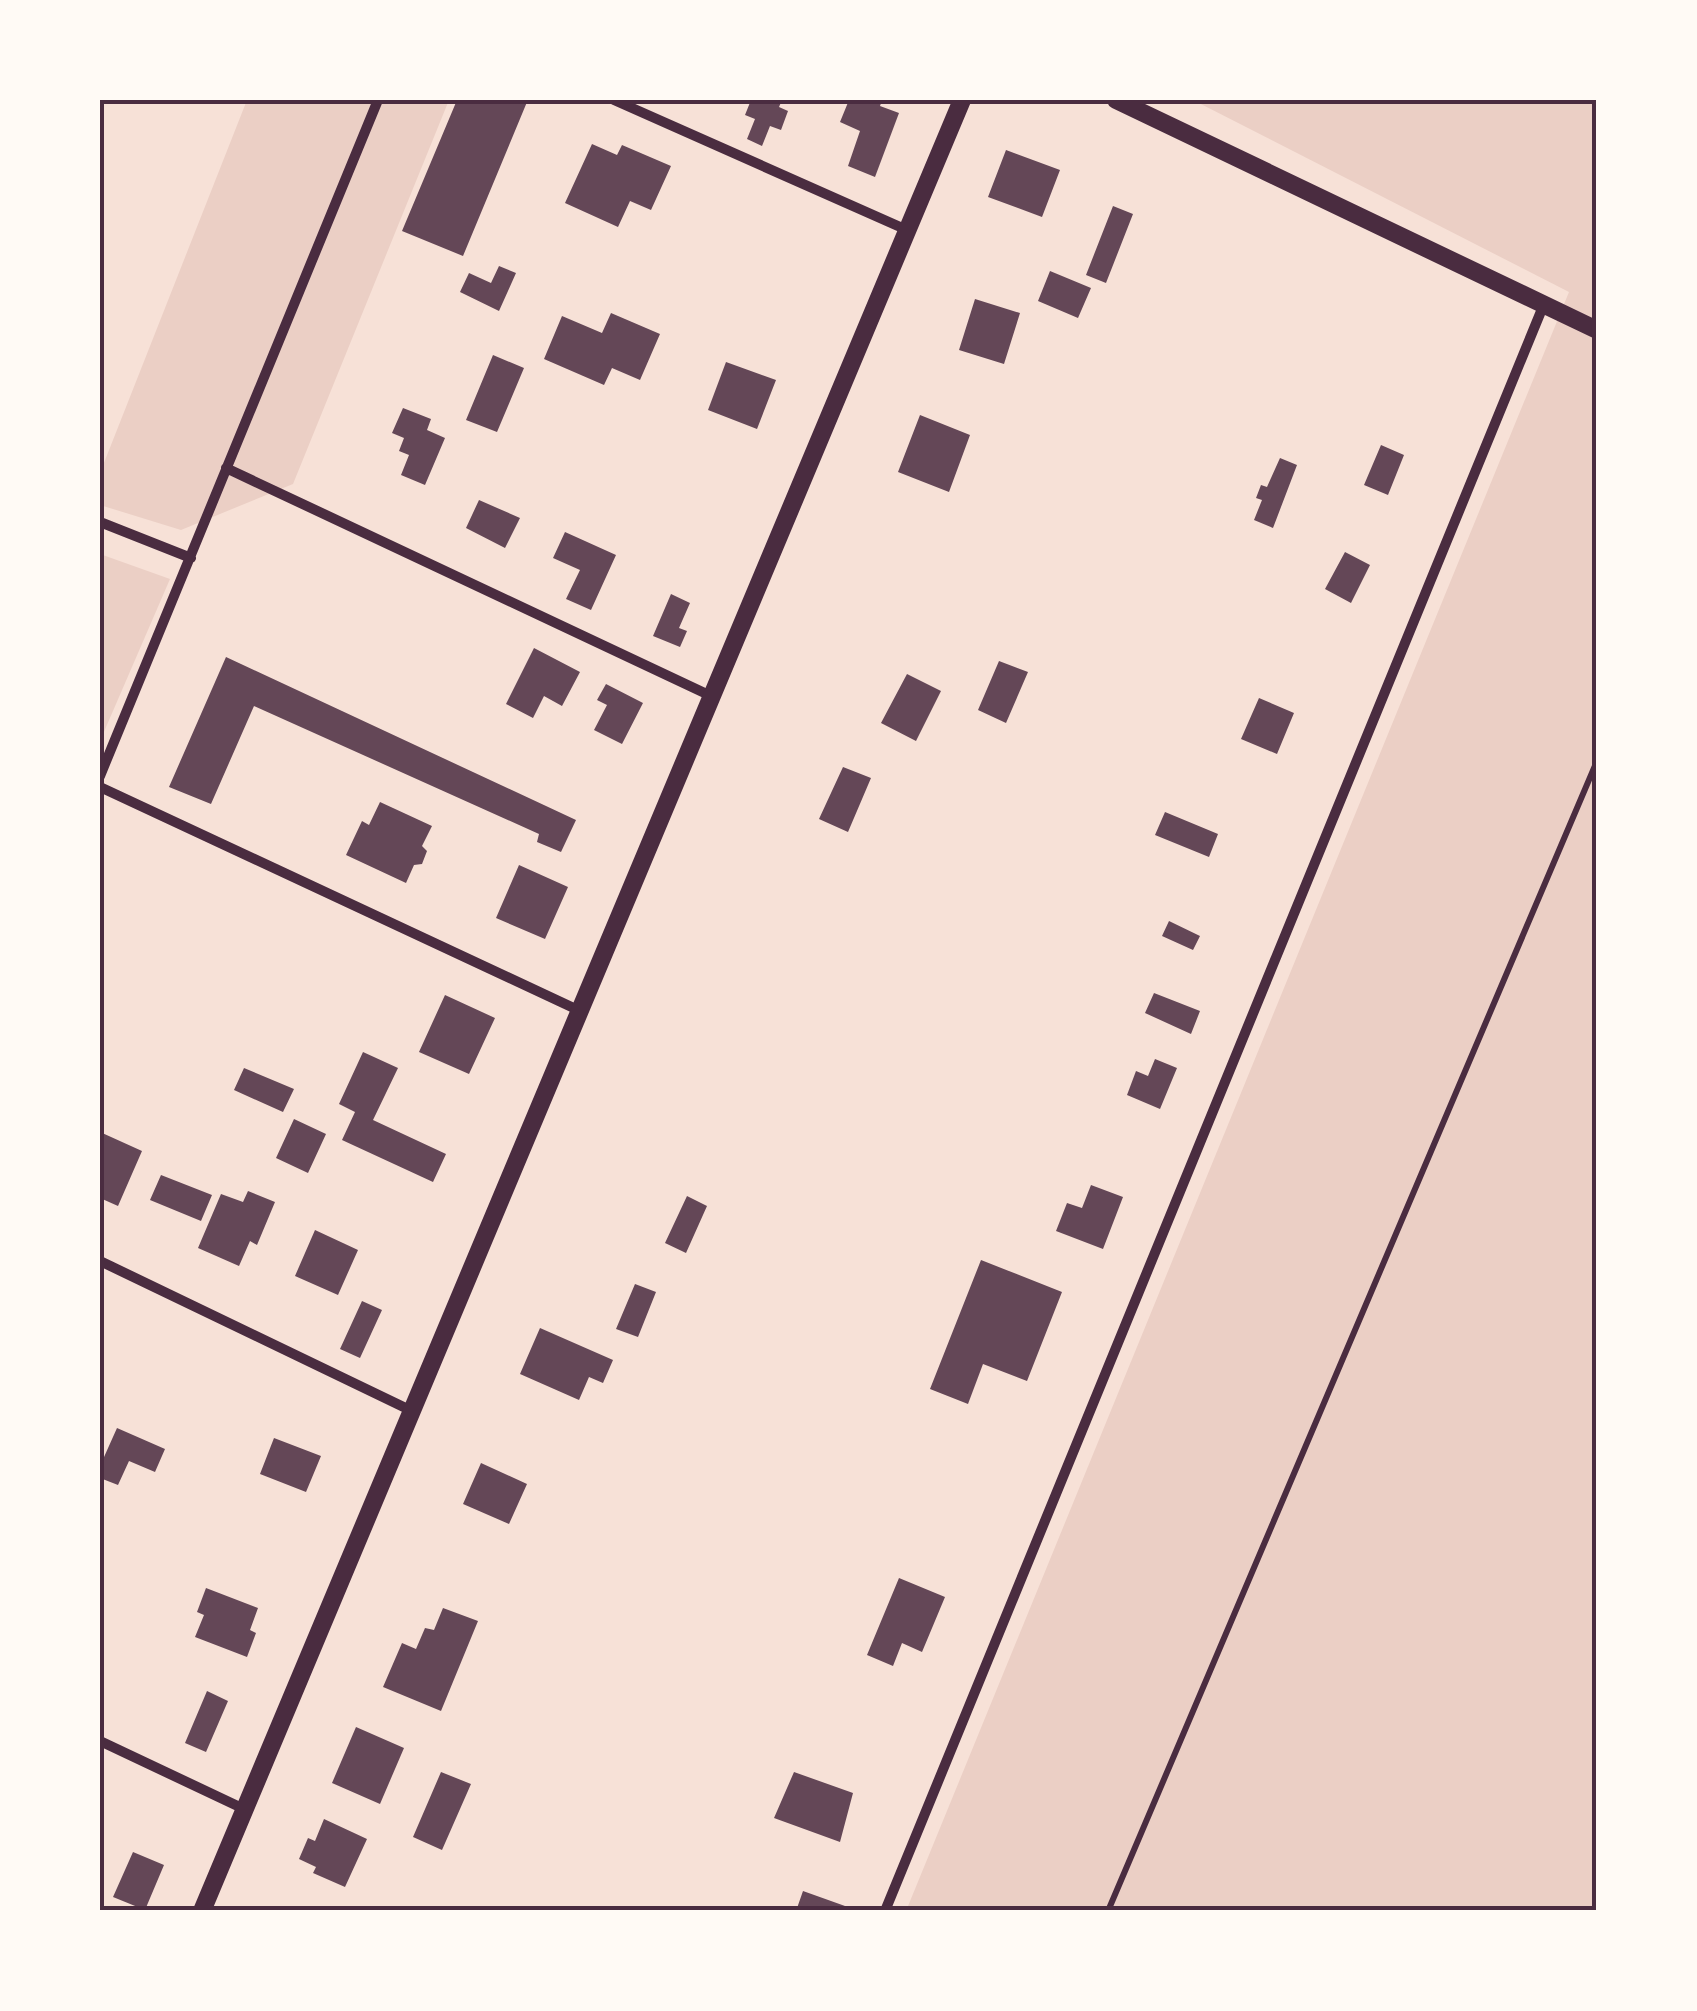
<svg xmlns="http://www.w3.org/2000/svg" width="1697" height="2011" font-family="'Playfair Display',serif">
<rect width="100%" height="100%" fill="#f7e1d7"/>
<path fill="#ebcfc5" d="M247 100H449L293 484 181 530 100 505V473Z
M1193 100H1597V1911H906L1569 292Z
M100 554 170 579 100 741Z"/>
<path fill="#644757" d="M457 100 527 102 463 256 402 231Z
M751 100H782L779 107 788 111 781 130 770 126 762 146 747 139 755 119 745 115Z
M849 100H882L880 106 899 113 875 177 848 166 860 131 840 122Z
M592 144 617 155 622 145 671 166 651 210 630 201 618 227 565 203Z
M1006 150 1060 170 1042 217 988 197Z
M1113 206 1133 214 1106 283 1086 275Z
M499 266 516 273 499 311 460 292 469 273 491 283Z
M1050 271 1091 288 1078 318 1038 301Z
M975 299 1020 313 1004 364 959 350Z
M611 313 660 334 640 380 612 368 604 385 544 359 562 316 602 333Z
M493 355 524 368 497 432 466 420Z
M726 362 776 380 757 429 708 410Z
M403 408 431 419 427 430 445 438 425 485 401 475 409 455 399 451 404 438 392 433Z
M920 415 970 435 949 492 898 472Z
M1381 445 1404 455 1388 495 1364 485Z
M1280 458 1297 465 1273 528 1254 520 1262 500 1256 498 1261 485 1267 487Z
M479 500 520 518 505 548 466 528Z
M565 532 616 555 591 610 566 599 580 570 553 558Z
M1345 552 1370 565 1351 603 1325 589Z
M671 594 690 603 679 628 687 631 680 647 653 636Z
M534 648 580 672 562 706 544 696 533 718 506 704Z
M226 657 576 820 561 852 537 842 539 834 254 706 211 804 169 787Z
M999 661 1028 672 1006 723 978 710Z
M907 674 941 691 916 741 881 723Z
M606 684 643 703 622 744 594 730 607 705 597 700Z
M1259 698 1294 713 1277 754 1241 739Z
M843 767 871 778 848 832 819 819Z
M380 802 432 826 422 846 427 851 422 864 414 865 406 883 346 855 362 821 369 825Z
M1165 812 1218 834 1209 857 1155 835Z
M519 865 568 887 545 939 496 918Z
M1169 921 1200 936 1193 950 1162 936Z
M1154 993 1200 1011 1191 1034 1145 1013Z
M445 995 495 1018 469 1074 419 1052Z
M363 1052 398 1068 373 1120 446 1154 433 1182 342 1140 355 1112 339 1104Z
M1155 1059 1177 1068 1160 1109 1127 1095 1136 1071 1148 1076Z
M244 1068 294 1089 283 1112 234 1090Z
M294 1119 326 1134 308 1173 276 1158Z
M100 1132 142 1151 118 1206 100 1198Z
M161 1175 212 1195 201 1221 150 1200Z
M1091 1185 1123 1197 1103 1249 1056 1231 1067 1203 1082 1208Z
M248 1191 275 1202 257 1245 250 1241 239 1266 198 1248 221 1194 243 1202Z
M687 1196 707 1206 686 1253 665 1243Z
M315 1230 358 1250 338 1295 295 1276Z
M981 1260 1062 1292 1027 1381 983 1364 968 1404 930 1389Z
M635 1284 656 1292 638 1337 616 1329Z
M362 1301 382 1310 360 1358 340 1349Z
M540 1328 613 1360 603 1383 589 1377 579 1400 520 1374Z
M117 1428 165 1449 155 1472 129 1461 118 1485 100 1478V1466Z
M274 1438 321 1456 306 1492 260 1474Z
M481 1463 527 1484 509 1524 463 1504Z
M899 1578 945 1597 922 1652 902 1643 893 1666 867 1655Z
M206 1588 258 1608 250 1630 256 1633 247 1657 195 1637 204 1615 197 1612Z
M443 1608 478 1621 441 1711 383 1687 402 1643 416 1649 425 1628 434 1630Z
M207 1691 228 1701 206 1752 185 1743Z
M356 1727 404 1748 380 1804 332 1783Z
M441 1772 471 1784 442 1850 413 1837Z
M794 1772 853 1793 840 1842 774 1818Z
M324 1819 367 1839 345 1887 313 1873 316 1867 299 1859 308 1838 315 1841Z
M133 1852 164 1865 145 1910 113 1897Z
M803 1891 845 1906 843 1911H796Z"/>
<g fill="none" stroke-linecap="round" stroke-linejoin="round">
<path stroke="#4a2c40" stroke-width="6" d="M1108 1911 1597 761"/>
<path stroke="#4a2c40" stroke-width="10" d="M614 100 907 230
M226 468 711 696
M100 522 191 558
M100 776 378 100
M100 787 578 1010
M100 1261 414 1412
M100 1741 244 1809
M885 1911 1544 304"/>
<path stroke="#4a2c40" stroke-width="18" d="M1116 100 1597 330
M202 1911 962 100"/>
</g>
<rect width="1697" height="2011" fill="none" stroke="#fffaf5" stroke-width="205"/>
<rect x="102" y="102" width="1492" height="1806" fill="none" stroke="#4a2c40" stroke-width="4"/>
</svg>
